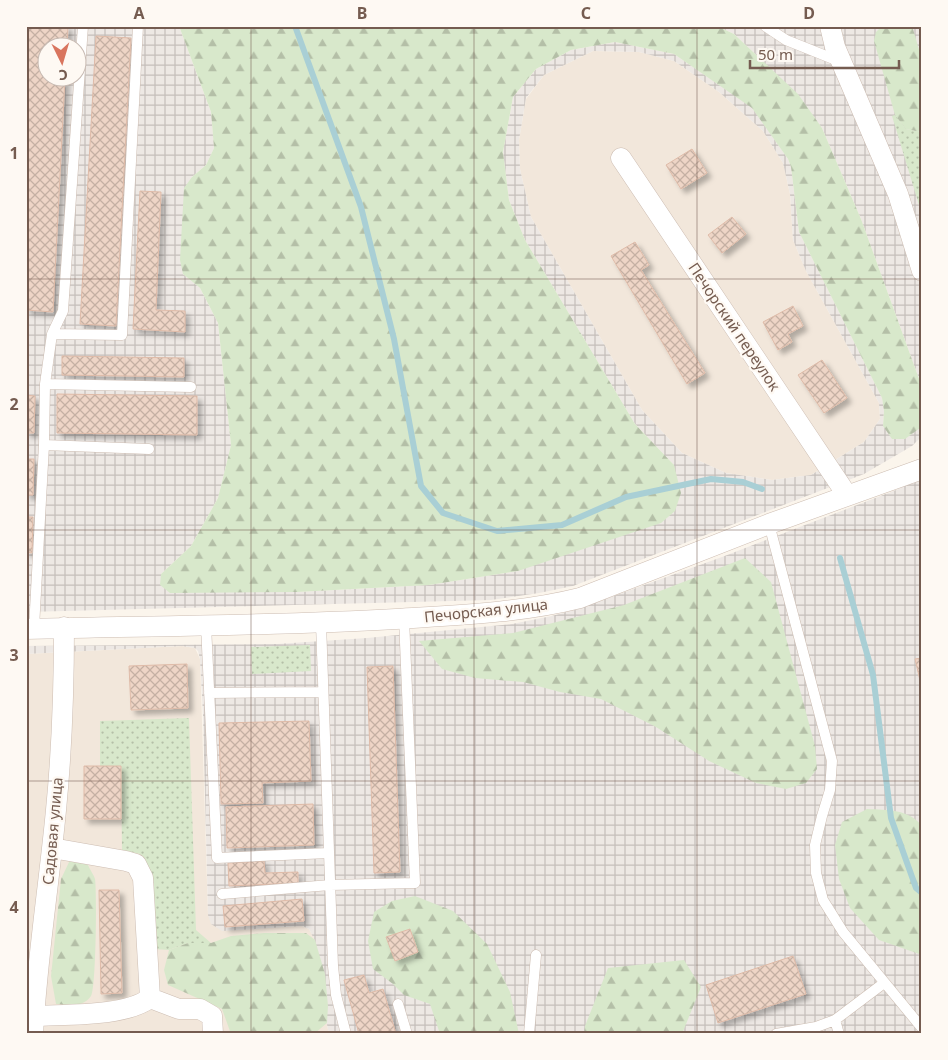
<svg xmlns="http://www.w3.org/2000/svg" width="948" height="1060" font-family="'Noto Sans',sans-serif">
<defs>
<pattern id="industrial-grid" width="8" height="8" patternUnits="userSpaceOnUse" patternTransform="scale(1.25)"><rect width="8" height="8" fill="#ede8e4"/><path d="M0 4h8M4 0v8" fill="none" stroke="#c5bfbb"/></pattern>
<pattern id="grass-dots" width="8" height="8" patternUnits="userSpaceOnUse" patternTransform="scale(1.25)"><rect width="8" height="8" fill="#d8e8cb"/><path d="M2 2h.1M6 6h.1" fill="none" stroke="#b4bfa7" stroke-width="1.8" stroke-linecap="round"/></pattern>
<pattern id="forest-firs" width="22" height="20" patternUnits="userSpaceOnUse" patternTransform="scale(1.25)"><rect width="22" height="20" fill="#d8e8cb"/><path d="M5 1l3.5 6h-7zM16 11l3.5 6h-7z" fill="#b4bfa7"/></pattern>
<pattern id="building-cross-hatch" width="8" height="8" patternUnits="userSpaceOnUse" patternTransform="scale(1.25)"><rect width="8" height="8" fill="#eed5c6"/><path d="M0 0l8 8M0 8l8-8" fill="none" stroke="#c5b0a3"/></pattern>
<filter id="shadow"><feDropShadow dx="4.5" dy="4.5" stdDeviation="2.5" flood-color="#0004"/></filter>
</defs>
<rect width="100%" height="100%" fill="#fbf5ec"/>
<path fill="#f2e7db" d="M593 51 639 52 674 61 719 92 763 131 783 163 790 194 793 240 806 271 879 403 880 419 864 442 811 475 772 480 726 473 682 453 642 410 531 217 520 169 519 140 526 99 544 75Z
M182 646 195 648 200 659 208 915 302 926 309 929 315 940 322 1001 329 1034H26V654Z"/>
<path fill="url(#industrial-grid)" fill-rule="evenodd" d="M26 26H179L211 112 214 148 206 165 192 177 183 274 200 288 218 323 231 445 218 498 191 546 161 574 297 592 429 585 518 571 674 465 635 424 525 240 509 200 503 152 513 97 536 69 571 50 615 42 674 54 752 107 788 159 791 167 799 232 882 398 884 411 883 426 920 428 922 422V436L912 446 864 474 573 586 539 593 491 600 26 612ZM48 48H78V78H48ZM593 51 639 52 674 61 719 92 763 131 783 163 790 194 793 240 806 271 879 403 880 419 864 442 811 475 772 480 726 473 682 453 642 410 531 217 520 169 519 140 526 98 544 75Z
M717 26H922V387L861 219 822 128 797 94 734 34Z
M922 478V1034H329L322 1001 315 941 309 929 302 926 222 931 211 924 208 915 203 715 200 659 198 651 195 648 182 646 26 654V646L277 644 367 638 512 624 552 616 583 607 722 557 896 490Z"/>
<path fill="url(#grass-dots)" d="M895 115 906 129 922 132V215L892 116Z
M310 645 311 671 252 674 251 647Z
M189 718 196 930 211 943H188L169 950 153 949 148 871 140 854 122 850 121 766H100V721Z"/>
<path fill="url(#forest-firs)" d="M179 26H668L679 28 717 26 734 34 798 94 822 128 861 219 922 387V422L920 428 905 439H892L883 426 884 411 882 398 799 232 791 167 788 159 752 108 674 54 615 42 571 50 536 69 513 97 503 152 509 200 525 240 635 424 674 465 681 493 675 511 661 523 518 571 429 585 297 592 170 593 160 585 161 574 191 546 218 498 231 445 218 323 200 288 183 274 180 260 184 188 192 177 206 165 214 148 211 112Z
M882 26H907L913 29 922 60V132L906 129 895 115 874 41 876 32Z
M745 558 771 582 815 746 817 769 806 783 786 789 756 783 709 761 656 727 601 699 560 692 523 682 475 678 442 669 419 641 513 633 624 605Z
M867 809C887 810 909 809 922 826V955L879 940 850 908 839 879 835 845 842 822Z
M70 860 88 865C90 870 94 875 95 879 97 891 96 989 91 996 83 1008 68 1005 56 1004L51 976 61 879Z
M415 896 453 911 487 944 510 992 519 1034H440L430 1004 404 995 393 984 373 969 368 941 374 912 392 901Z
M264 933H306L315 940 325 974 328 1006 327 1023 314 1034H231L222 1009 168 985 164 970 169 950 188 943H211L231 936Z
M684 960 701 987 682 1034H584L585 1026 608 968Z"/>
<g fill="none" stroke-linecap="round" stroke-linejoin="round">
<path stroke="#a9cfd5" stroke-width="6" d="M295 26 361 207 394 339 421 486 443 513 497 531 562 525 626 497 711 479 743 482 762 489
M840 558 873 675 891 818 916 888 922 893"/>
</g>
<path fill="url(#building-cross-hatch)" stroke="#dfbba8" filter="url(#shadow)" d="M27 26H68L67 48H48V78H65L53 312 26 310Z
M96 36 131 38 116 326 80 324Z
M692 149 707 173 681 189 666 165Z
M140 191 161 192 156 310 185 311V332L133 329Z
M732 217 746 234 722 253 708 235Z
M635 242 649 265 641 270 705 373 687 384 611 256Z
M793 306 803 326 788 334 792 342 778 350 763 322Z
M62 356 184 358V377L62 375Z
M822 360 847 398 824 413 798 375Z
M57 394 197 396V435L57 433Z
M26 395 35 396 34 433H26Z
M26 459H34L33 495H26Z
M26 517H33L32 553 26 552Z
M922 658V689L915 659Z
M187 664 188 708 131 710 129 666Z
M393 666 400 872 374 873 367 667Z
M309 721 311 781 262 783 263 803 221 804 219 723Z
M84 766H121V819H84Z
M313 804 314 845 227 848 226 807Z
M264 861 265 873 298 872V883L229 886 228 863Z
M99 890H119L122 993 101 994Z
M302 899 304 921 225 927 223 906Z
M410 929 418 952 395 961 386 937Z
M793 956 806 994 718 1023 706 985Z
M364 975 369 993 383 989 396 1034H359L344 980Z"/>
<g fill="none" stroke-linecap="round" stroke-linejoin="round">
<defs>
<path id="service" d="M765 26 786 40 841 62
M52 334 122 335 138 26
M45 384 191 387
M44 445 149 449
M769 524 832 761 830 790 822 816 815 845 816 873 823 900 843 932 922 1028
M321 623 333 966 336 995 346 1034
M206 625 217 858 329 853
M34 628 44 445 45 384 52 334 63 311 83 26
M209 693 323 692
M222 894 330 885 415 883 404 618
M398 1004 407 1034
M835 1020 839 1034
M529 1034 536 955
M776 1034 816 1027 835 1020 884 983"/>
<path id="minor" d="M830 26 835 47 898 194 922 271
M621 158 847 495
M26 629C150 626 273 626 396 619 458 615 520 613 580 598L769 524 922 469
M150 998 179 1009H200L212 1016 213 1034
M34 1016C66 1014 125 1017 150 998L143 878 136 864 126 861 52 848
M33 1034C37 959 49 885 56 810 62 749 64 688 64 627"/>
</defs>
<use href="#service" stroke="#cdbdb2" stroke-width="11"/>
<use href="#minor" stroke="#cdbdb2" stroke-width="21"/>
<use href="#service" stroke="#fff" stroke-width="10"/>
<use href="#minor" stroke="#fff" stroke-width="20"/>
</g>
<path fill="none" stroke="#755c50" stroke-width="1" stroke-opacity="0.55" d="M251 26V1034M474 26V1034M697 26V1034M26 279H922M26 530H922M26 781H922"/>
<g text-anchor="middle" stroke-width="4.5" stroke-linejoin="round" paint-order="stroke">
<g font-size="15" fill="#755c50" stroke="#fef9f3">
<text transform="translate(734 327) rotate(56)" y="5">Печорский переулок</text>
<text transform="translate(486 611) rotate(-6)" y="5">Печорская улица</text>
<text transform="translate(53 831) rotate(-85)" y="5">Садовая улица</text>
</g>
</g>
<rect width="948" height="1060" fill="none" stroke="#fef9f3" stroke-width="55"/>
<g transform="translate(62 62) rotate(175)"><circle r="24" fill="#fef9f3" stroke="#c7bab2"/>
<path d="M0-4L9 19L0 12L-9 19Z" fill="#d9755e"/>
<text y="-8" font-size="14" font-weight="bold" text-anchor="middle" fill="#755c50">С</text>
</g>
<path d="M750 60v8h149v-8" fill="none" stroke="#755c50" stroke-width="2.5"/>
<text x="758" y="60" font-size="15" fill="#755c50" stroke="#fef9f3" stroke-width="4" paint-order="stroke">50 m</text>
<rect x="28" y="28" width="892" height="1004" fill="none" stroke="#755c50" stroke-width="2"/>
<g font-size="16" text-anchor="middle" font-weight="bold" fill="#755c50">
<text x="139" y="19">A</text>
<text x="362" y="19">B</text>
<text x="586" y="19">C</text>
<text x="809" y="19">D</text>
<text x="14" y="159">1</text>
<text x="14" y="410">2</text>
<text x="14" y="661">3</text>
<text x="14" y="913">4</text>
</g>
</svg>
